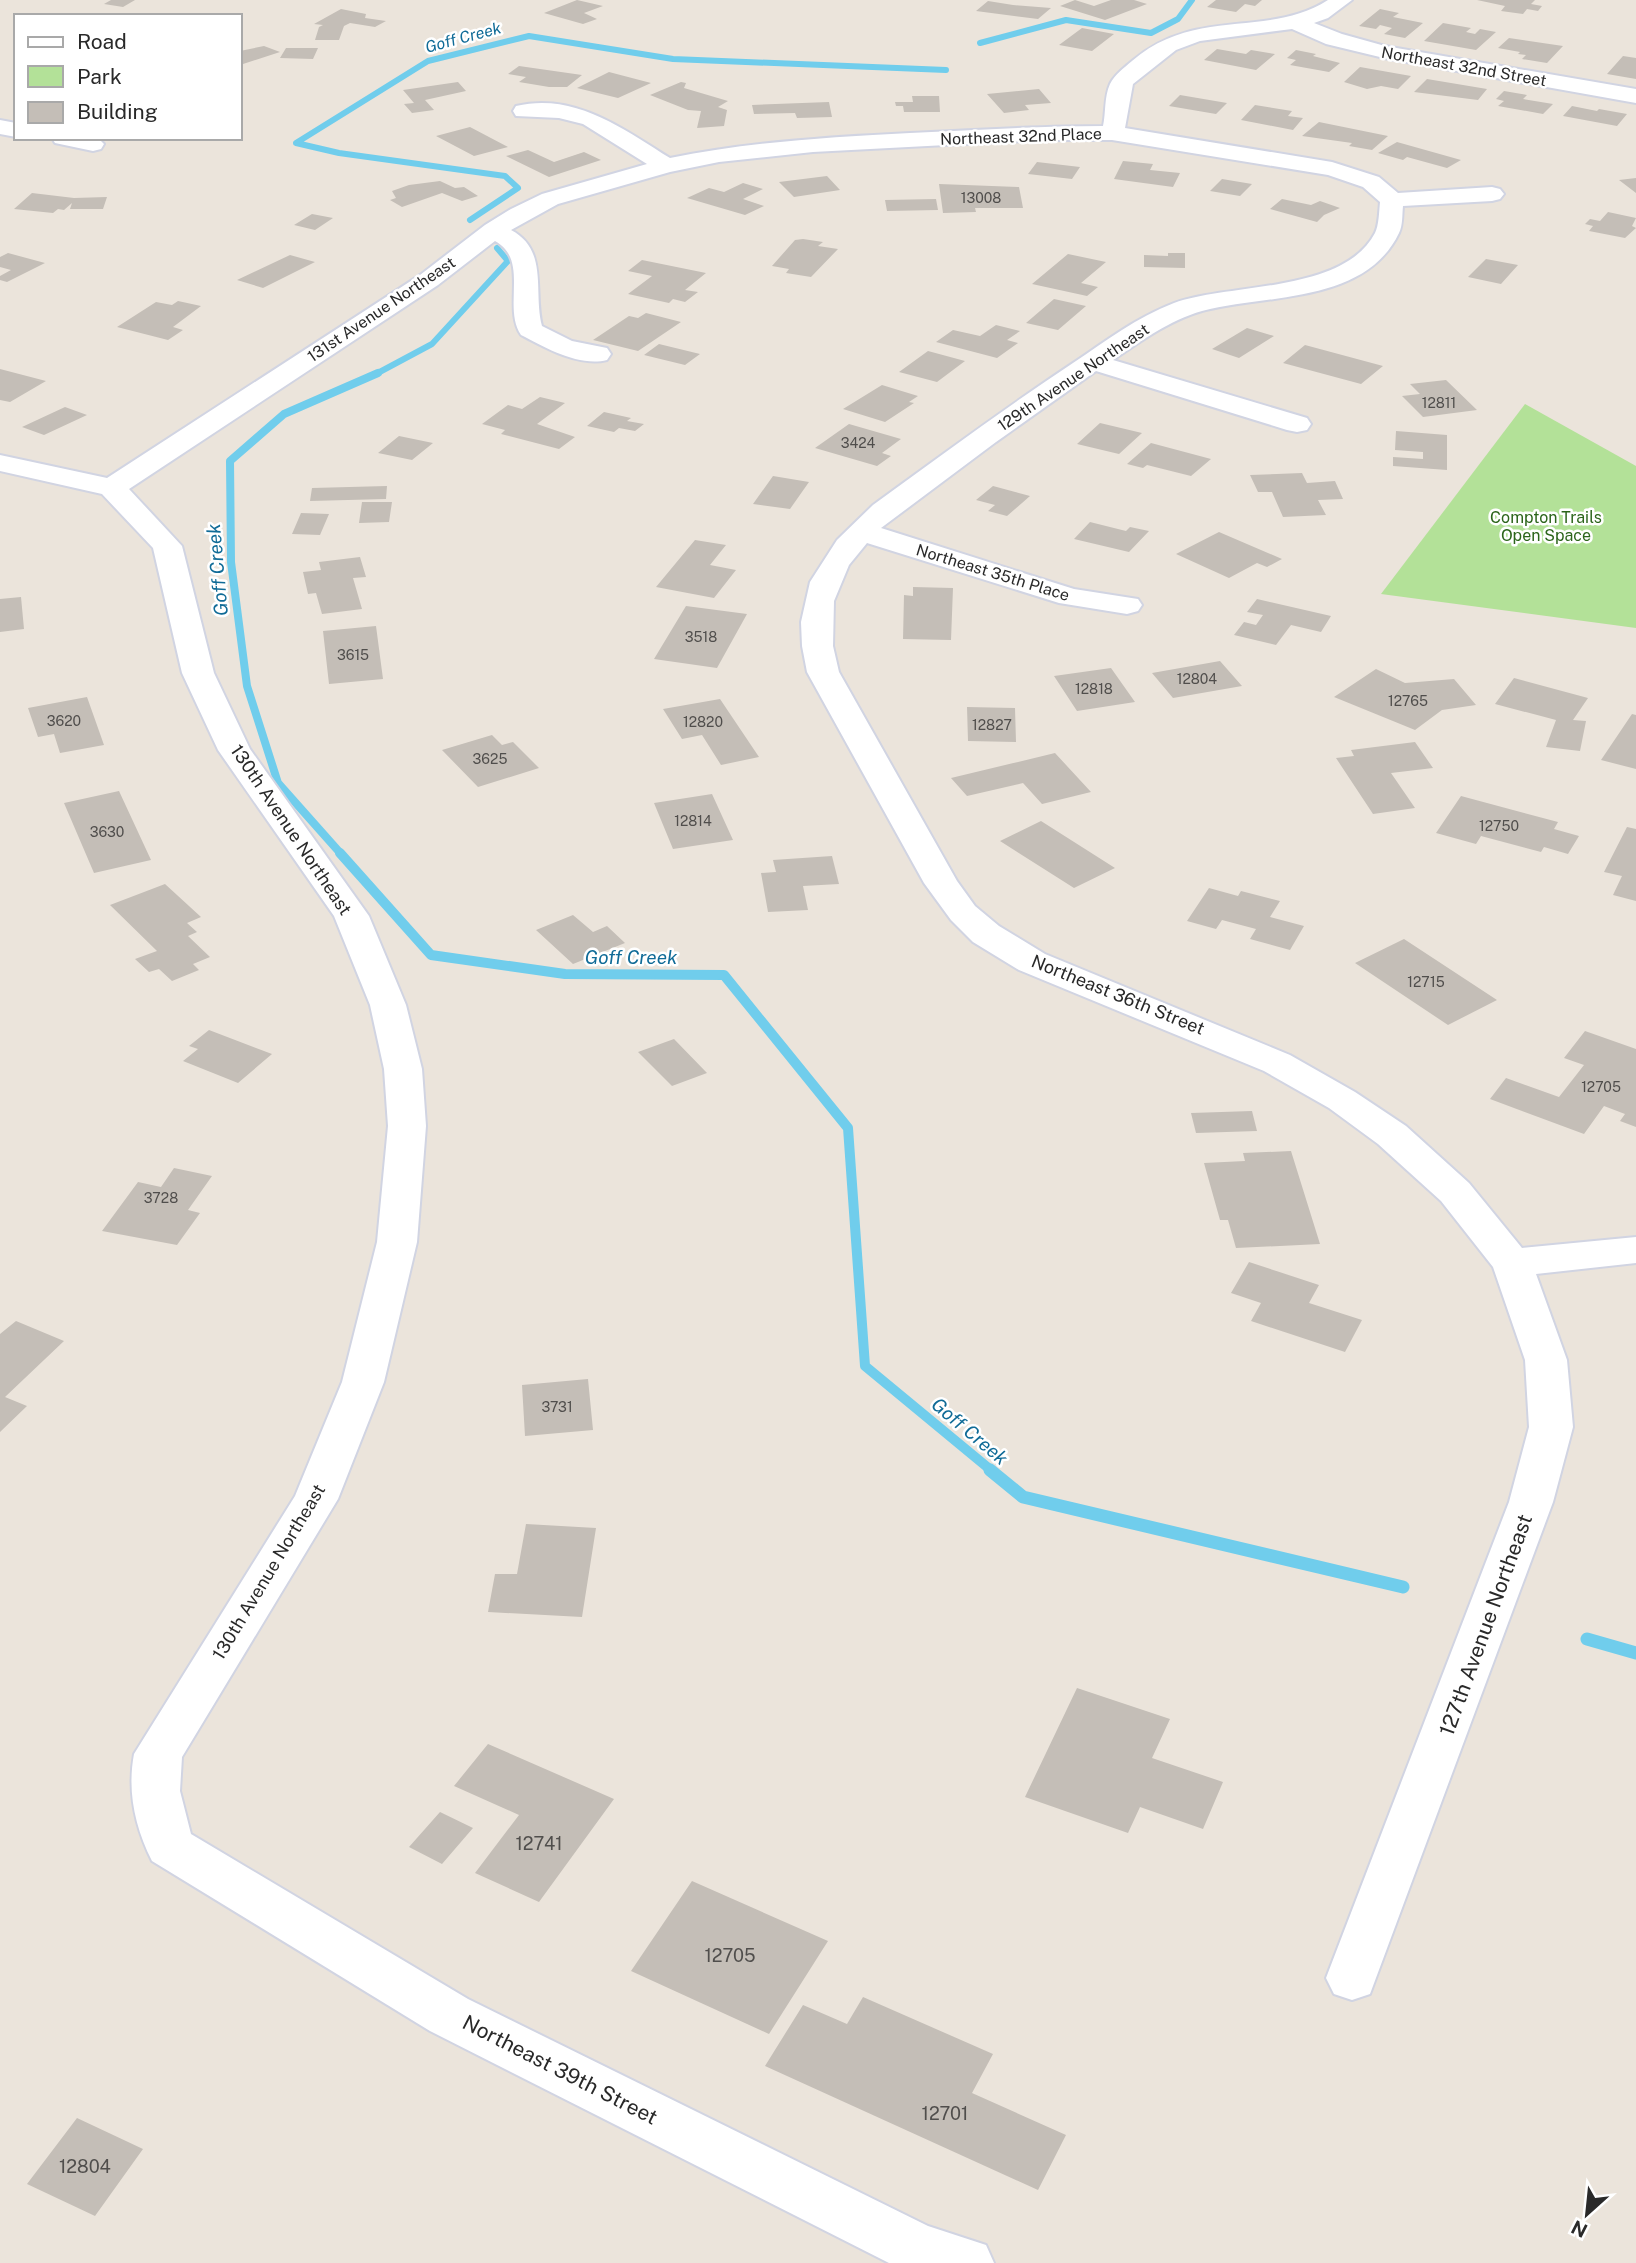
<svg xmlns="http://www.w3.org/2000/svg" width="1636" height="2263" font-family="'Public Sans',sans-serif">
<rect width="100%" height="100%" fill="#ebe4db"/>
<path fill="#b3e198" d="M1525 404 1636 466V628L1381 594Z"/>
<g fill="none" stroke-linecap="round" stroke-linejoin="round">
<path stroke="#70cdec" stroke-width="6" d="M980 43 1066 20 1151 33 1178 19 1192 0
M470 220 518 188 505 176 339 153 296 143 428 61 529 36 673 59 946 70
M374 375 432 344 508 261 497 248"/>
<path stroke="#70cdec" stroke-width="8" d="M342 855 278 783 247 686 231 562 230 461 284 414 378 373"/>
<path stroke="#70cdec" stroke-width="10" d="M340 853 431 955 565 974 724 975 848 1128 865 1366 992 1471"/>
<path stroke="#70cdec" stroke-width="13" d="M990 1470 1023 1497 1403 1587
M1587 1639 1636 1653"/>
</g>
<path fill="#c4beb7" d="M111 0H135L123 7 104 4Z
M577 0 603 6 584 13 597 19 583 24 544 13Z
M1075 0 1094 6 1111 0H1134L1147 4 1105 20 1060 6Z
M1216 0H1262L1255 6 1245 4 1236 12 1207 7Z
M1477 0H1535L1531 4 1542 6 1538 11 1527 9 1523 14 1501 11 1505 6Z
M988 1 1013 5 1051 8 1038 19 976 11Z
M341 9 366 14 365 18 386 21 375 27 350 23 344 26 339 40H315L319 27 323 25 314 24Z
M1380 9 1399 13 1393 17 1423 23 1405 38 1384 34 1392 28 1380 25 1376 29 1359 26Z
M1443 23 1471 28 1466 32 1475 34 1480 29 1496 32 1476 50 1424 41Z
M1082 28 1114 34 1092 51 1059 45Z
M1509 38 1563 46 1547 63 1522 59 1526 55 1518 54 1520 52 1498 48Z
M264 46 280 52 240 65V51Z
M286 48H318L313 59 280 58Z
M1217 49 1246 54 1251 50 1275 54 1256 70 1204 60Z
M1296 50 1316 54 1313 56 1340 63 1329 72 1290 65 1296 60 1287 58Z
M1623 56 1636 58V79L1607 74Z
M519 66 582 75 567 87H549L519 82 526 77 508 74Z
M1360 67 1411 76 1398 89 1381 86 1367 89 1344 82Z
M609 72 651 83 618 98 577 88Z
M1427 79 1487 89 1478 100 1414 92Z
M458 82 466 91 425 100 434 110 412 113 404 104 414 103 403 90Z
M681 82 686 83 684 88 728 101 718 107 727 110 724 126 697 128 701 111 688 110 650 95Z
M1039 89 1051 103 1025 105 1029 110 1004 113 987 94Z
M1504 91 1527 95 1523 99 1553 104 1543 114 1498 106 1504 101 1496 99Z
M1180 95 1227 103 1216 114 1169 106Z
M912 96H939L940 112H904L903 106H896L895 102H913Z
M829 102 832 117 797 118 795 113 754 114 752 105Z
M1255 105 1292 111 1288 116 1303 118 1293 130 1241 120Z
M1572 106 1597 111 1599 109 1627 114 1617 126 1563 116Z
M1319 122 1388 136 1372 150 1349 146 1352 143 1302 136Z
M470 127 508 147 474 156 436 136Z
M1397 142 1461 160 1447 168 1407 157 1403 160 1378 153Z
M528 150 554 162 584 152 601 160 549 177 506 156Z
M1123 161 1153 164 1150 170 1180 173 1173 187 1114 179Z
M1037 162 1080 167 1072 179 1028 174Z
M827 176 840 190 794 197 779 182Z
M1636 178V193L1619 180Z
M1222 179 1252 184 1240 196 1210 191Z
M440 181 455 188 464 187 478 196 462 201 442 193 402 207 390 200 396 198 392 191 409 185Z
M743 183 763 189 743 199 764 206 745 215 687 198 709 188 724 192Z
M939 184 1019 187 1023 208H975L976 212 943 213Z
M32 193 74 198 107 197 103 209H70L72 203 64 210 58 209 53 213 14 209Z
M936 199 938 210 887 211 885 200Z
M1282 199 1311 205 1320 201 1340 208 1324 215 1317 222 1270 209Z
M1608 212 1636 218 1632 226 1636 228 1625 238 1589 231 1593 226 1585 224 1590 219 1600 221Z
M312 214 333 218 315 230 294 225Z
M803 239 823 242 818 246 838 249 811 277 786 273 789 269 772 266 795 240Z
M8 253 45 263 7 282 0 280V276L11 270 0 267V257Z
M1168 253H1185V268L1144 267V255L1168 256Z
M1068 254 1106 262 1081 283 1098 287 1087 296 1032 284Z
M290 255 315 262 263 288 237 280Z
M1486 259 1518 265 1501 284 1468 277Z
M642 260 706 273 685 290 698 292 685 302 673 299 669 303 628 294 652 276 628 271Z
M1054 299 1086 306 1058 330 1026 323Z
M178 301 201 306 173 327 183 330 168 340 117 327 156 302 172 305Z
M646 313 681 322 638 351 593 340 629 316 638 318Z
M996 325 1020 331 1007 340 1018 343 997 358 936 342 953 330 980 336Z
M1247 328 1274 336 1239 358 1212 349Z
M659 344 700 354 685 365 644 355Z
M1305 345 1383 366 1361 384 1283 363Z
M928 351 965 361 937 382 899 372Z
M0 369 46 381 10 402 0 400Z
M1446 380 1477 410 1423 417 1402 396 1420 394 1410 384Z
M882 385 918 396 909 402 914 403 885 422 843 409Z
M540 397 565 403 537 424 575 437 559 449 501 434 505 430 482 424 508 405 522 409Z
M65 407 87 415 44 435 22 427Z
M604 412 631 418 627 421 644 424 635 431 619 428 614 432 587 426Z
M1100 423 1142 433 1119 454 1077 444Z
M849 424 901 439 882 453 891 456 877 466 815 448Z
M1396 431 1447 435V470L1393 466V457L1423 459V452L1395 450Z
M399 436 433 443 412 460 378 453Z
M1151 443 1211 459 1191 476 1147 465 1143 468 1127 464Z
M1302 473 1307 483 1335 481 1343 499 1318 500 1326 515 1283 517 1272 492H1258L1250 475Z
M773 476 809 482 790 509 753 504Z
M387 486 386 499 310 501 312 488Z
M993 486 1030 496 1007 516 988 511 995 505 976 500Z
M362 502H392L389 522 359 523Z
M301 513 329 514 320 535 292 534Z
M1090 522 1126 531 1130 527 1149 531 1129 552 1074 539Z
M1219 532 1282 559 1267 567 1257 563 1229 578 1176 554Z
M695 540 726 545 710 565 736 570 714 598 656 587Z
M360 557 366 577 353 578 362 609 322 614 316 593 308 594 303 572 321 570 319 562Z
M913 587 953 588 951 640 903 639 904 595 913 596Z
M21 597 24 629 0 632V599Z
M1257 599 1331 616 1321 632 1291 625 1276 645 1234 635 1244 622 1256 625 1263 615 1247 612Z
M686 606 747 614 717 668 654 659Z
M376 626 383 679 329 684 323 631Z
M1220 661 1242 686 1173 698 1152 673Z
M1111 668 1135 702 1077 711 1054 676Z
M1376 669 1405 683 1454 679 1476 705 1442 710 1415 730 1334 697Z
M1514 678 1588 698 1573 720 1586 721 1580 751 1546 747 1556 720 1495 704Z
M87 697 104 745 60 753 54 734 38 737 28 708Z
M720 699 759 757 721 765 702 735 682 739 663 709Z
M967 707 1015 708 1016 742 968 741Z
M1632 714 1636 715V769L1601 760Z
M492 735 502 745 513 742 539 768 478 787 442 750Z
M1415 742 1433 768 1391 773 1415 808 1373 814 1336 758 1354 756 1351 750Z
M1055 753 1091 792 1042 804 1023 783 967 796 951 778Z
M119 791 151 860 94 873 64 803Z
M712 794 733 840 673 849 654 803Z
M1461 796 1558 822 1554 829 1579 836 1568 854 1544 847 1541 852 1481 836 1476 844 1436 833Z
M1041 821 1115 868 1074 888 1000 841Z
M1627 827 1636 829V901L1613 895 1622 876 1604 872Z
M832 856 839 884 803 886 808 910 768 912 761 873 776 872 773 860Z
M165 884 201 917 187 923 197 932 188 936 210 957 193 964 199 970 172 981 159 969 149 972 135 959 157 951 110 905Z
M1209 888 1238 896 1241 891 1280 901 1270 917 1304 926 1290 950 1250 939 1256 929 1222 920 1216 929 1187 921Z
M573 915 593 932 607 926 625 943 573 964 536 930Z
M1404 939 1497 1000 1448 1025 1355 963Z
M209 1030 272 1054 238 1083 183 1061 198 1049 189 1046Z
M1585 1031 1636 1049V1127L1620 1121 1625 1114 1604 1106 1584 1134 1490 1099 1506 1078 1559 1097 1584 1065 1564 1058Z
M674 1039 707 1073 672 1086 638 1052Z
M1252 1111 1257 1131 1196 1133 1191 1113Z
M1291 1151 1320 1244 1236 1248 1228 1220H1220L1204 1163 1245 1161 1243 1153Z
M174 1168 212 1176 188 1210 200 1213 177 1245 102 1231 138 1182 161 1187Z
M1249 1262 1319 1285 1309 1303 1362 1320 1345 1352 1251 1321 1261 1303 1231 1293Z
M16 1321 64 1341 5 1397 27 1406 0 1432V1334Z
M588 1379 593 1430 525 1436 522 1385Z
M526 1524 596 1528 582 1617 488 1612 495 1574H517Z
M1077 1688 1170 1719 1152 1758 1223 1782 1203 1829 1140 1807 1128 1833 1025 1797Z
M488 1744 614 1799 539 1902 475 1873 519 1815 454 1786Z
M440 1812 473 1828 442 1864 409 1847Z
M692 1881 828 1941 769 2034 631 1971Z
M863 1997 993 2054 972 2093 1066 2135 1038 2190 765 2066 803 2005 847 2024Z
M77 2118 143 2149 95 2216 27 2184Z"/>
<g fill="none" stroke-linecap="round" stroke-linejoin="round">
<defs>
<path id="minor" d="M1328 0H1352L1328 18 1314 23 1342 34 1385 46 1636 89V103L1384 58 1326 44 1292 29 1200 41 1176 50 1133 84 1125 128 1332 162 1379 177 1398 193 1492 187 1500 189 1504 194 1500 199 1492 201 1403 206C1402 215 1403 225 1399 233 1365 304 1267 294 1202 311 1170 320 1141 341 1113 360L1307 418 1311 424 1307 430 1297 432 1287 430 1096 371 996 442 881 528 1074 589 1138 599 1142 605 1138 611 1127 614 1059 603 867 543 849 565 834 601 833 646 839 672 957 881 975 906 999 926 1045 954 1290 1055 1355 1092 1406 1126 1469 1183 1522 1248 1636 1237V1263L1536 1274 1567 1360 1573 1427 1553 1502 1370 1994 1352 2000 1334 1994 1326 1978 1509 1502 1529 1427 1525 1360 1493 1267 1441 1201 1378 1144 1329 1108 1264 1071 1019 970 973 942 951 920 924 883 807 672 802 646 801 622 810 582 837 540 873 505C939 457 1005 408 1073 363 1106 341 1137 317 1174 303 1230 283 1344 293 1375 233 1379 225 1379 212 1380 202L1363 187 1328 175 1112 140H1044L813 152 719 162 670 172 558 204 511 230C549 250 533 292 542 326L572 341 607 348 611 354 607 360C579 367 546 348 521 335 502 307 530 260 495 241L438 285 129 489 182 546 214 673 250 749 369 916 406 1005 422 1069 426 1126 417 1242 384 1382 338 1499 182 1757 180 1791 191 1834 468 1999 928 2226 986 2245 994 2263H889L430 2031 152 1861C135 1827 127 1792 134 1754L295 1496 342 1382 377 1242 388 1126 384 1069 370 1005 334 916 218 750 182 673 153 548 102 494 0 471V455L107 478 420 275 485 225 511 209 542 194 647 164 583 124 559 118 516 116 513 111 516 106C575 92 623 129 670 158 749 142 829 137 910 133 974 130 1038 126 1103 126 1106 113 1104 97 1110 84 1115 74 1124 68 1132 61 1196 6 1267 39 1328 0Z
M0 120 16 123V137L0 134Z
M52 138H98L104 144 101 149 93 151 55 143Z"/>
</defs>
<use href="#minor" stroke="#d1d4e2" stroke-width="4"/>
<use href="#minor" fill="#fff" fill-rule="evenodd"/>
</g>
<g text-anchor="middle" stroke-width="5" stroke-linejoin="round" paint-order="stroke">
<g font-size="14" fill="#504e4c">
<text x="981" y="203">13008</text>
<text x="1439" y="408">12811</text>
<text x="858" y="448">3424</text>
<text x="701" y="642">3518</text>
<text x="353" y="660">3615</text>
<text x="1197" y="684">12804</text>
<text x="1094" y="694">12818</text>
<text x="1408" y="706">12765</text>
<text x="64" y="726">3620</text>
<text x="703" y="727">12820</text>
<text x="992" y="730">12827</text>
<text x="490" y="764">3625</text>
<text x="693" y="826">12814</text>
<text x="1499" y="831">12750</text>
<text x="107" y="837">3630</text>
<text x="1426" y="987">12715</text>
<text x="1601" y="1092">12705</text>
<text x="161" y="1203">3728</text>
<text x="557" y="1412">3731</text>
</g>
<g font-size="16" font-style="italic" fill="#106b97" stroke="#fff">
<text transform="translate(463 37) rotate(-15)" y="6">Goff Creek</text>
</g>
<g font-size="16" fill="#292929" stroke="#fff">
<text transform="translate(1464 66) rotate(10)" y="6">Northeast 32nd Street</text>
<text transform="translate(1021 136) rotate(-2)" y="6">Northeast 32nd Place</text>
<text transform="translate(381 309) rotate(-34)" y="6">131st Avenue Northeast</text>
<text transform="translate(1073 377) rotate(-34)" y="6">129th Avenue Northeast</text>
<text transform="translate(993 572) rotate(17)" y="6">Northeast 35th Place</text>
</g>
<g font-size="16" fill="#2c651b" stroke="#fff">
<text x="1546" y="523">Compton Trails<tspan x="1546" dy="18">Open Space</tspan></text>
</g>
<g font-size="18" fill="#292929" stroke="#fff">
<text transform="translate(291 830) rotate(56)" y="6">130th Avenue Northeast</text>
<text transform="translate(1118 995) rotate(22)" y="6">Northeast 36th Street</text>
<text transform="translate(269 1572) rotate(-59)" y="6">130th Avenue Northeast</text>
</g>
<g font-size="18" fill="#504e4c">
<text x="539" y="1850">12741</text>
<text x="730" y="1962">12705</text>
<text x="945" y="2120">12701</text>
<text x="85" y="2173">12804</text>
</g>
<g font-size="19" font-style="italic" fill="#106b97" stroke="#fff">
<text transform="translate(217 570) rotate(-95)" y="7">Goff Creek</text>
<text x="631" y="964">Goff Creek</text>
<text transform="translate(970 1431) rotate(40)" y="7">Goff Creek</text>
</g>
<g font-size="21" fill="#292929" stroke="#fff">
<text transform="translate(1486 1625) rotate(-70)" y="7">127th Avenue Northeast</text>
<text transform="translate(560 2070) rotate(27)" y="7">Northeast 39th Street</text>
</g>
</g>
<rect x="14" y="14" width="228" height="126" fill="#ffffff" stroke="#a9a9a9" stroke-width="2"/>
<rect x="28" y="37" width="35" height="10" fill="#ffffff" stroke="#a9a9a9" stroke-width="2"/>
<text x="77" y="49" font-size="21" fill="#292929">Road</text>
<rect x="28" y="66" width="35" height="21" fill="#b3e198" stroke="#a9a9a9" stroke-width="2"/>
<text x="77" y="84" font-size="21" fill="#292929">Park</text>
<rect x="28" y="102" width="35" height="21" fill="#c4beb7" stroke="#a9a9a9" stroke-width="2"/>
<text x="77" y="119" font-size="21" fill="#292929">Building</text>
<g transform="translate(1587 2214) rotate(207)" stroke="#ffffff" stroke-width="5" paint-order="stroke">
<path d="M0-5L12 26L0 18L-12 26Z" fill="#292929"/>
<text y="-10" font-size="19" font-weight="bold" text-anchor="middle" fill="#292929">N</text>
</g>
</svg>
